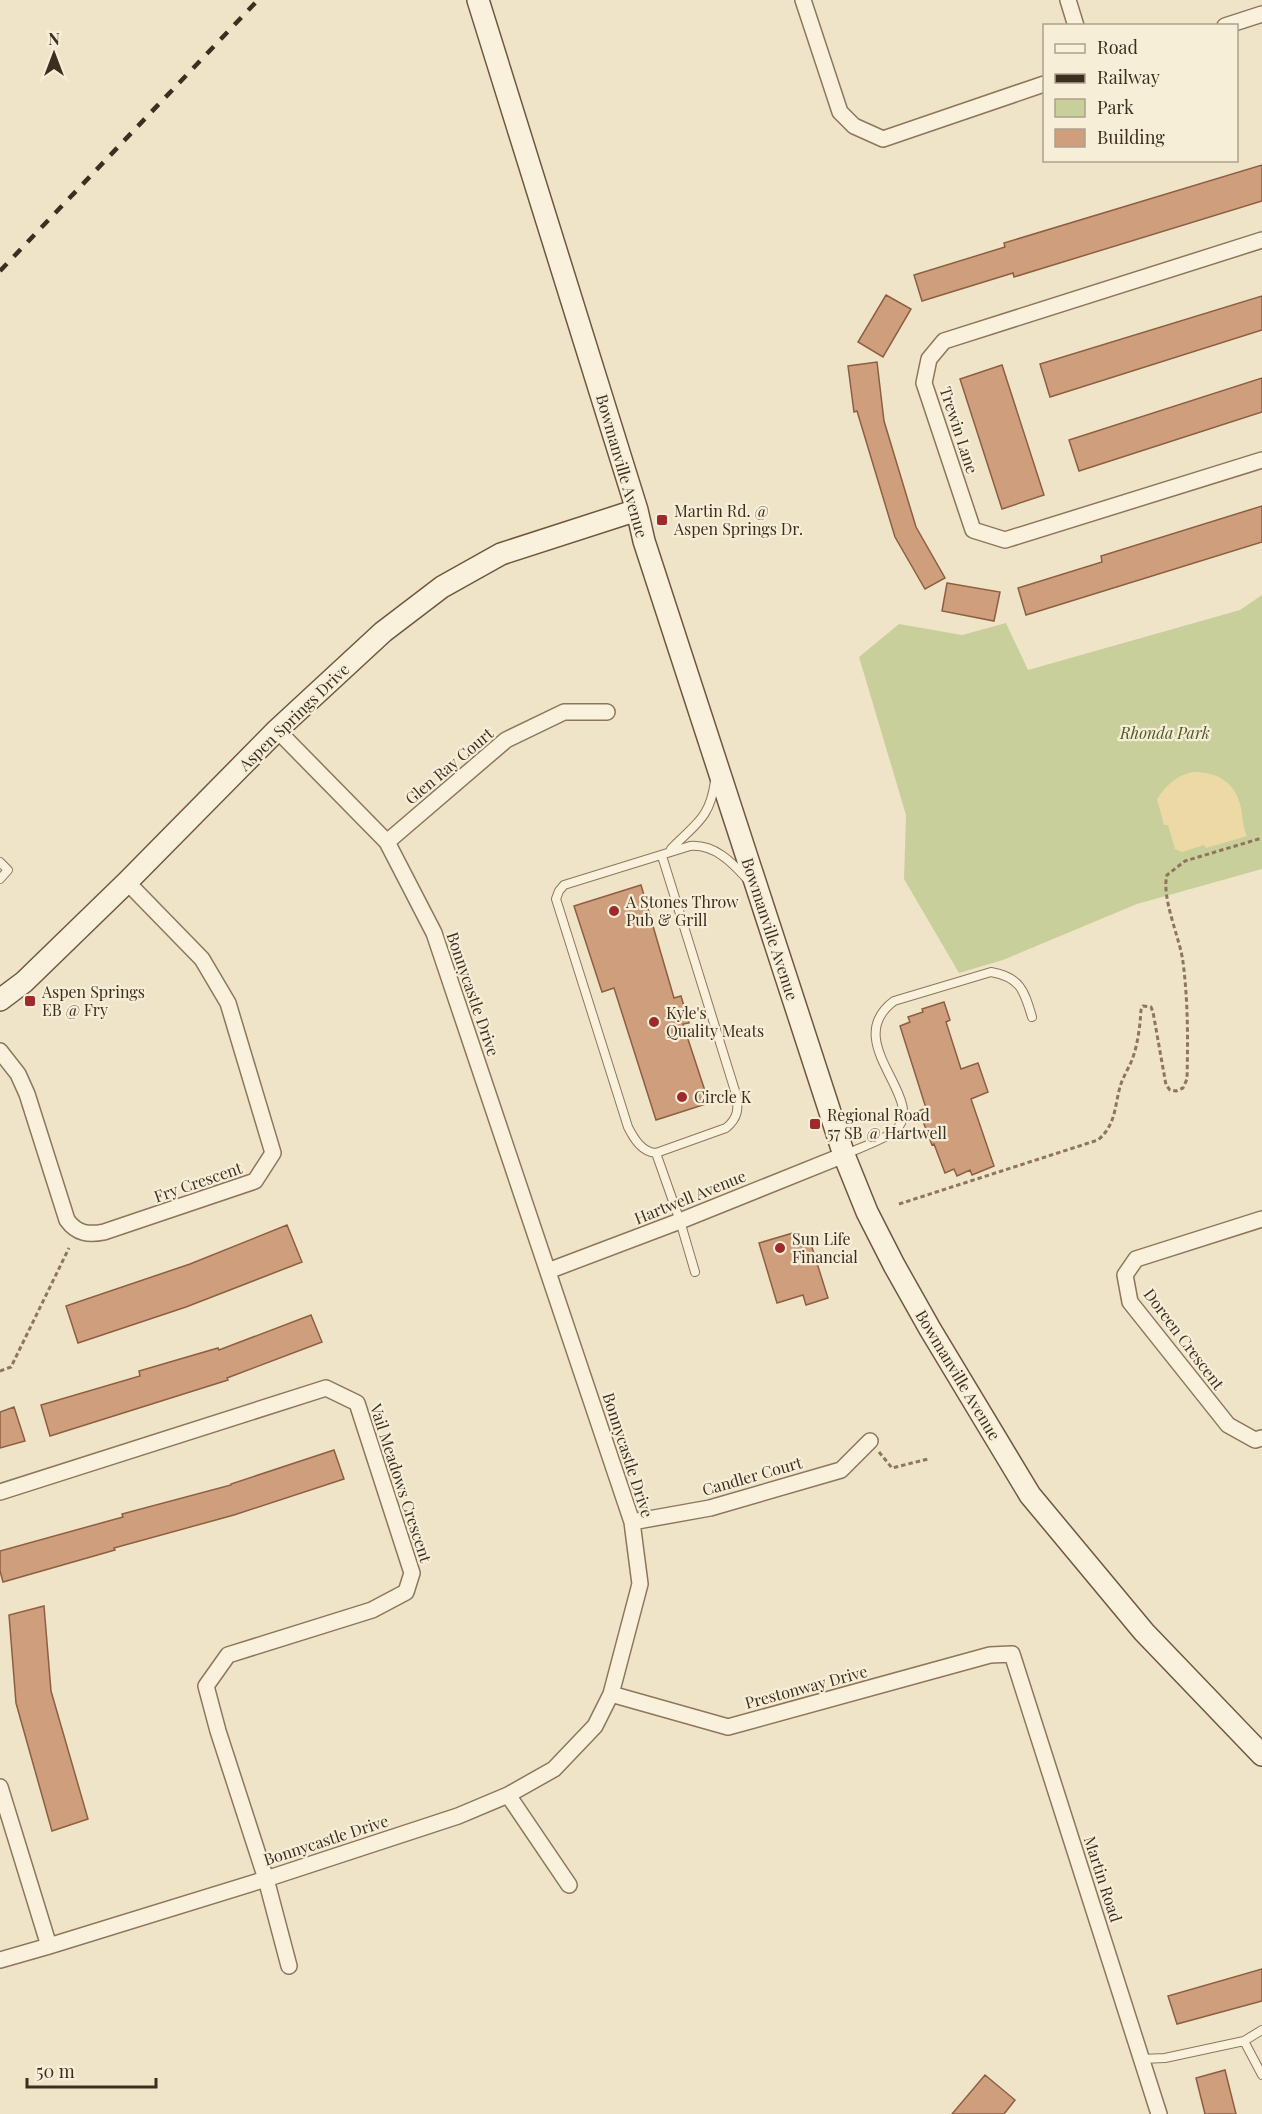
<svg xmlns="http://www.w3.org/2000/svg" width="1262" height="2114" font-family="'Playfair Display',serif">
<rect width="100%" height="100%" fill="#f0e4c8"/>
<path fill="#c9cf9b" d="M1262 595V869L1137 904 1003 960 959 973 904 879 906 815 859 657 899 624 962 635 1006 623 1028 670 1240 610Z"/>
<path fill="#ecd9a5" d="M1193 772C1216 772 1234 781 1240 804 1243 815 1242 825 1247 836L1206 848 1204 845 1182 852 1175 849 1168 825H1164L1157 799C1167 784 1176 776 1193 772Z"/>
<path fill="#cf9f7d" stroke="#8d5f41" stroke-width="1.5" d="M1262 165V201L1014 277 1013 273 922 301 914 275 1005 247 1004 243Z
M886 295 911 309 883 357 858 342Z
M1262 296V330L1050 397 1040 364Z
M877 362 884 421 916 527 945 578 925 589 895 537 857 411 854 412 848 366Z
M1002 365 1044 495 1002 509 960 379Z
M1262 378V412L1079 471 1069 440Z
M1262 506V542L1026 615 1018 588 1102 562 1101 556Z
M947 583 1000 592 994 621 942 611Z
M641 885 674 998 681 996 689 1023 683 1024 709 1103 656 1120 614 988 602 992 574 906Z
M944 1002 950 1020 946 1022 961 1069 978 1063 988 1092 971 1099 994 1166 972 1175 970 1170 957 1176 954 1169 945 1173 934 1144 932 1145 919 1111 926 1108 900 1026 910 1022 908 1017 923 1012 922 1009Z
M287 1225 302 1262 186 1307 78 1343 66 1306 190 1264Z
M793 1233 797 1246 810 1241 828 1298 806 1305 803 1295 777 1303 759 1243Z
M311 1315 322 1342 227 1378 228 1380 50 1436 41 1405 140 1376 139 1371 218 1348 219 1350Z
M14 1407 25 1441 0 1448V1412Z
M334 1450 344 1479 234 1515 114 1548 115 1550 3 1582 0 1571V1551L123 1517 122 1514 231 1485V1484Z
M44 1606 51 1691 88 1819 52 1831 16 1703 9 1615Z
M1262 1969V2001L1177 2024 1168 1996Z
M1225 2070 1236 2114H1205L1196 2078Z
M985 2075 1015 2100 1004 2114H952Z"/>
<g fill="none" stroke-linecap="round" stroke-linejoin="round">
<defs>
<path id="lane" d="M671 849C695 824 710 819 715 781
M662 856 736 1094C739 1109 738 1118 726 1128L656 1153C642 1152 634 1139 628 1127L556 899 559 891 564 885 690 846C714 844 732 862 747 879
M0 862 8 870 0 879
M656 1153 680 1221 695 1272
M846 1154C857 1149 888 1138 896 1130 928 1098 839 1042 894 1001L991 972C1020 977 1024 990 1032 1017
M1244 2041 1262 2075
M1142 2059 1165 2058 1244 2041 1262 2030"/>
<path id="street" d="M803 0 840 112 854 126 883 139 1044 84
M1068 0 1076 26
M1225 26 1262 14
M1262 240 944 341 929 359 924 383 973 530 1005 540 1262 460
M387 842 506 740 564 712H607
M0 1051 18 1074 27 1094 67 1220C77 1234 89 1235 104 1232L255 1181 273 1153 228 1003 202 959 127 882
M1262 1219 1136 1259 1125 1275 1130 1302 1228 1425 1255 1440 1262 1438
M548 1271 680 1221 844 1155
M0 1492 326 1388 357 1403 412 1573 406 1592 372 1610 228 1655 206 1686 218 1731 266 1879 289 1966
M632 1522 710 1508 841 1470 870 1441
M611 1694 728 1727 990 1655 1012 1654 1159 2114
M0 1787 49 1946
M508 1795 569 1885
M0 1960 49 1946 266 1879 458 1816 508 1795 554 1769 595 1726 611 1694 640 1584 632 1522 434 933 387 842 277 730"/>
<path id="secondary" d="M478 0 637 510 644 541 844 1155 867 1212 894 1265 930 1329 1030 1495 1144 1632 1262 1755
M0 1000 24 982 127 882 277 730 383 632 442 587 501 554 637 510"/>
</defs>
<use href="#lane" stroke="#8d765c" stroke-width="10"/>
<use href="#street" stroke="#8d765c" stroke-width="18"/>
<use href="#secondary" stroke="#6f573f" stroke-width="24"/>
<path stroke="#8d765c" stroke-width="3" stroke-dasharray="4.5 3" stroke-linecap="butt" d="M899 1204 1098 1140C1118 1123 1114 1102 1122 1081 1125 1074 1129 1067 1132 1060 1138 1044 1140 1026 1141 1010L1143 1006 1151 1007 1153 1012 1166 1085 1170 1090 1176 1091 1183 1088 1187 1079C1188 1040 1188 1000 1183 962 1180 938 1161 898 1167 875L1185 861 1262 838
M0 1371 11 1367 69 1248
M879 1452 892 1468 928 1459"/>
<use href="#lane" stroke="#faf1dc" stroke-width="8"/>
<use href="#street" stroke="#faf1dc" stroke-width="15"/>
<use href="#secondary" stroke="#faf1dc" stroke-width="21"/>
<path stroke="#3d2e20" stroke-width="4.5" stroke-dasharray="10 10" stroke-linecap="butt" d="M0 271 258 0"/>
</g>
<g fill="#9e2a2b" stroke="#f7eed8" stroke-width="2">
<rect x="656" y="514" width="12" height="12" rx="3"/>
<circle cx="614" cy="911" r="6"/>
<rect x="24" y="995" width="12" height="12" rx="3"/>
<circle cx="654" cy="1022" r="6"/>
<circle cx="682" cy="1097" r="6"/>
<rect x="809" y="1118" width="12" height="12" rx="3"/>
<circle cx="780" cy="1248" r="6"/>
</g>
<g text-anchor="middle" stroke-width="4.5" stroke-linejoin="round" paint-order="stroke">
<g font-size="16" fill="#3d2e20" stroke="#f7eed8">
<text transform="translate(959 430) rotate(72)" y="6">Trewin Lane</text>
<text transform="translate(622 466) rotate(74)" y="6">Bowmanville Avenue</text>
<text transform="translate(294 717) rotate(-44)" y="6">Aspen Springs Drive</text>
<text transform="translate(449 766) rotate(-40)" y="6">Glen Ray Court</text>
<text transform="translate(770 929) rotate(72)" y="6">Bowmanville Avenue</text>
<text transform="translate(473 994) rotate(71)" y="6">Bonnycastle Drive</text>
<text transform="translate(198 1182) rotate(-19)" y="6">Fry Crescent</text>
<text transform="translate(690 1197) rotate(-22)" y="6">Hartwell Avenue</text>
<text transform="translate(1184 1339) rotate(53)" y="6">Doreen Crescent</text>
<text transform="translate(958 1375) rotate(59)" y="6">Bowmanville Avenue</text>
<text transform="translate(628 1455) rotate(72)" y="6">Bonnycastle Drive</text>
<text transform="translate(752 1476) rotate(-16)" y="6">Candler Court</text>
<text transform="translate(401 1483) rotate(72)" y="6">Vail Meadows Crescent</text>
<text transform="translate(806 1687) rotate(-15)" y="6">Prestonway Drive</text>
<text transform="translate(326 1840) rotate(-18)" y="6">Bonnycastle Drive</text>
<text transform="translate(1103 1879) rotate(72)" y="6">Martin Road</text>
</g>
<g font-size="16" fill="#3d2e20" stroke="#f7eed8" text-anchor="start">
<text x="674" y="517">Martin Rd. @<tspan x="674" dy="18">Aspen Springs Dr.</tspan></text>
<text x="626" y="908">A Stones Throw<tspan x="626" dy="18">Pub &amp; Grill</tspan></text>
<text x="42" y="998">Aspen Springs<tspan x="42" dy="18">EB @ Fry</tspan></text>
<text x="666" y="1019">Kyle's<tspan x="666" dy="18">Quality Meats</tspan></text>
<text x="694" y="1103">Circle K</text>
<text x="827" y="1121">Regional Road<tspan x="827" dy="18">57 SB @ Hartwell</tspan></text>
<text x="792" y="1245">Sun Life<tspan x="792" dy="18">Financial</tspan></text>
</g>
<g font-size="16" font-style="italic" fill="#4d5a26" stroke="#f7eed8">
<text x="1165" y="739">Rhonda Park</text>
</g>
</g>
<rect x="1043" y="24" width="195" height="138" fill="#f7eed8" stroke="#ada18e" stroke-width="1.5"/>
<rect x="1055" y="44" width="30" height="9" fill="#faf1dc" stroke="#ada18e" stroke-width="1.5"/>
<text x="1097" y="54" font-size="18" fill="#3d2e20">Road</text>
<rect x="1055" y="74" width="30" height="9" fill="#3d2e20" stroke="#ada18e" stroke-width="1.5"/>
<text x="1097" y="84" font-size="18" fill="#3d2e20">Railway</text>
<rect x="1055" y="99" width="30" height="18" fill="#c9cf9b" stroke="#ada18e" stroke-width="1.5"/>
<text x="1097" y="114" font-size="18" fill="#3d2e20">Park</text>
<rect x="1055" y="129" width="30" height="18" fill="#cf9f7d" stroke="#ada18e" stroke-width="1.5"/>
<text x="1097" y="144" font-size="18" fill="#3d2e20">Building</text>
<g transform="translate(54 54)" stroke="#f7eed8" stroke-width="4.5" paint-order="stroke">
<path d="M0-4.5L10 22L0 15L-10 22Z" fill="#3d2e20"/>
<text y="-9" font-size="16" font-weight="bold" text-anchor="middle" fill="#3d2e20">N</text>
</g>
<path d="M27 2078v9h129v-9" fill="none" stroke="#3d2e20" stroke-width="3"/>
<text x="36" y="2078" font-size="18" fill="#3d2e20" stroke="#f7eed8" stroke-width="4.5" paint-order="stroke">50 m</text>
</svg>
